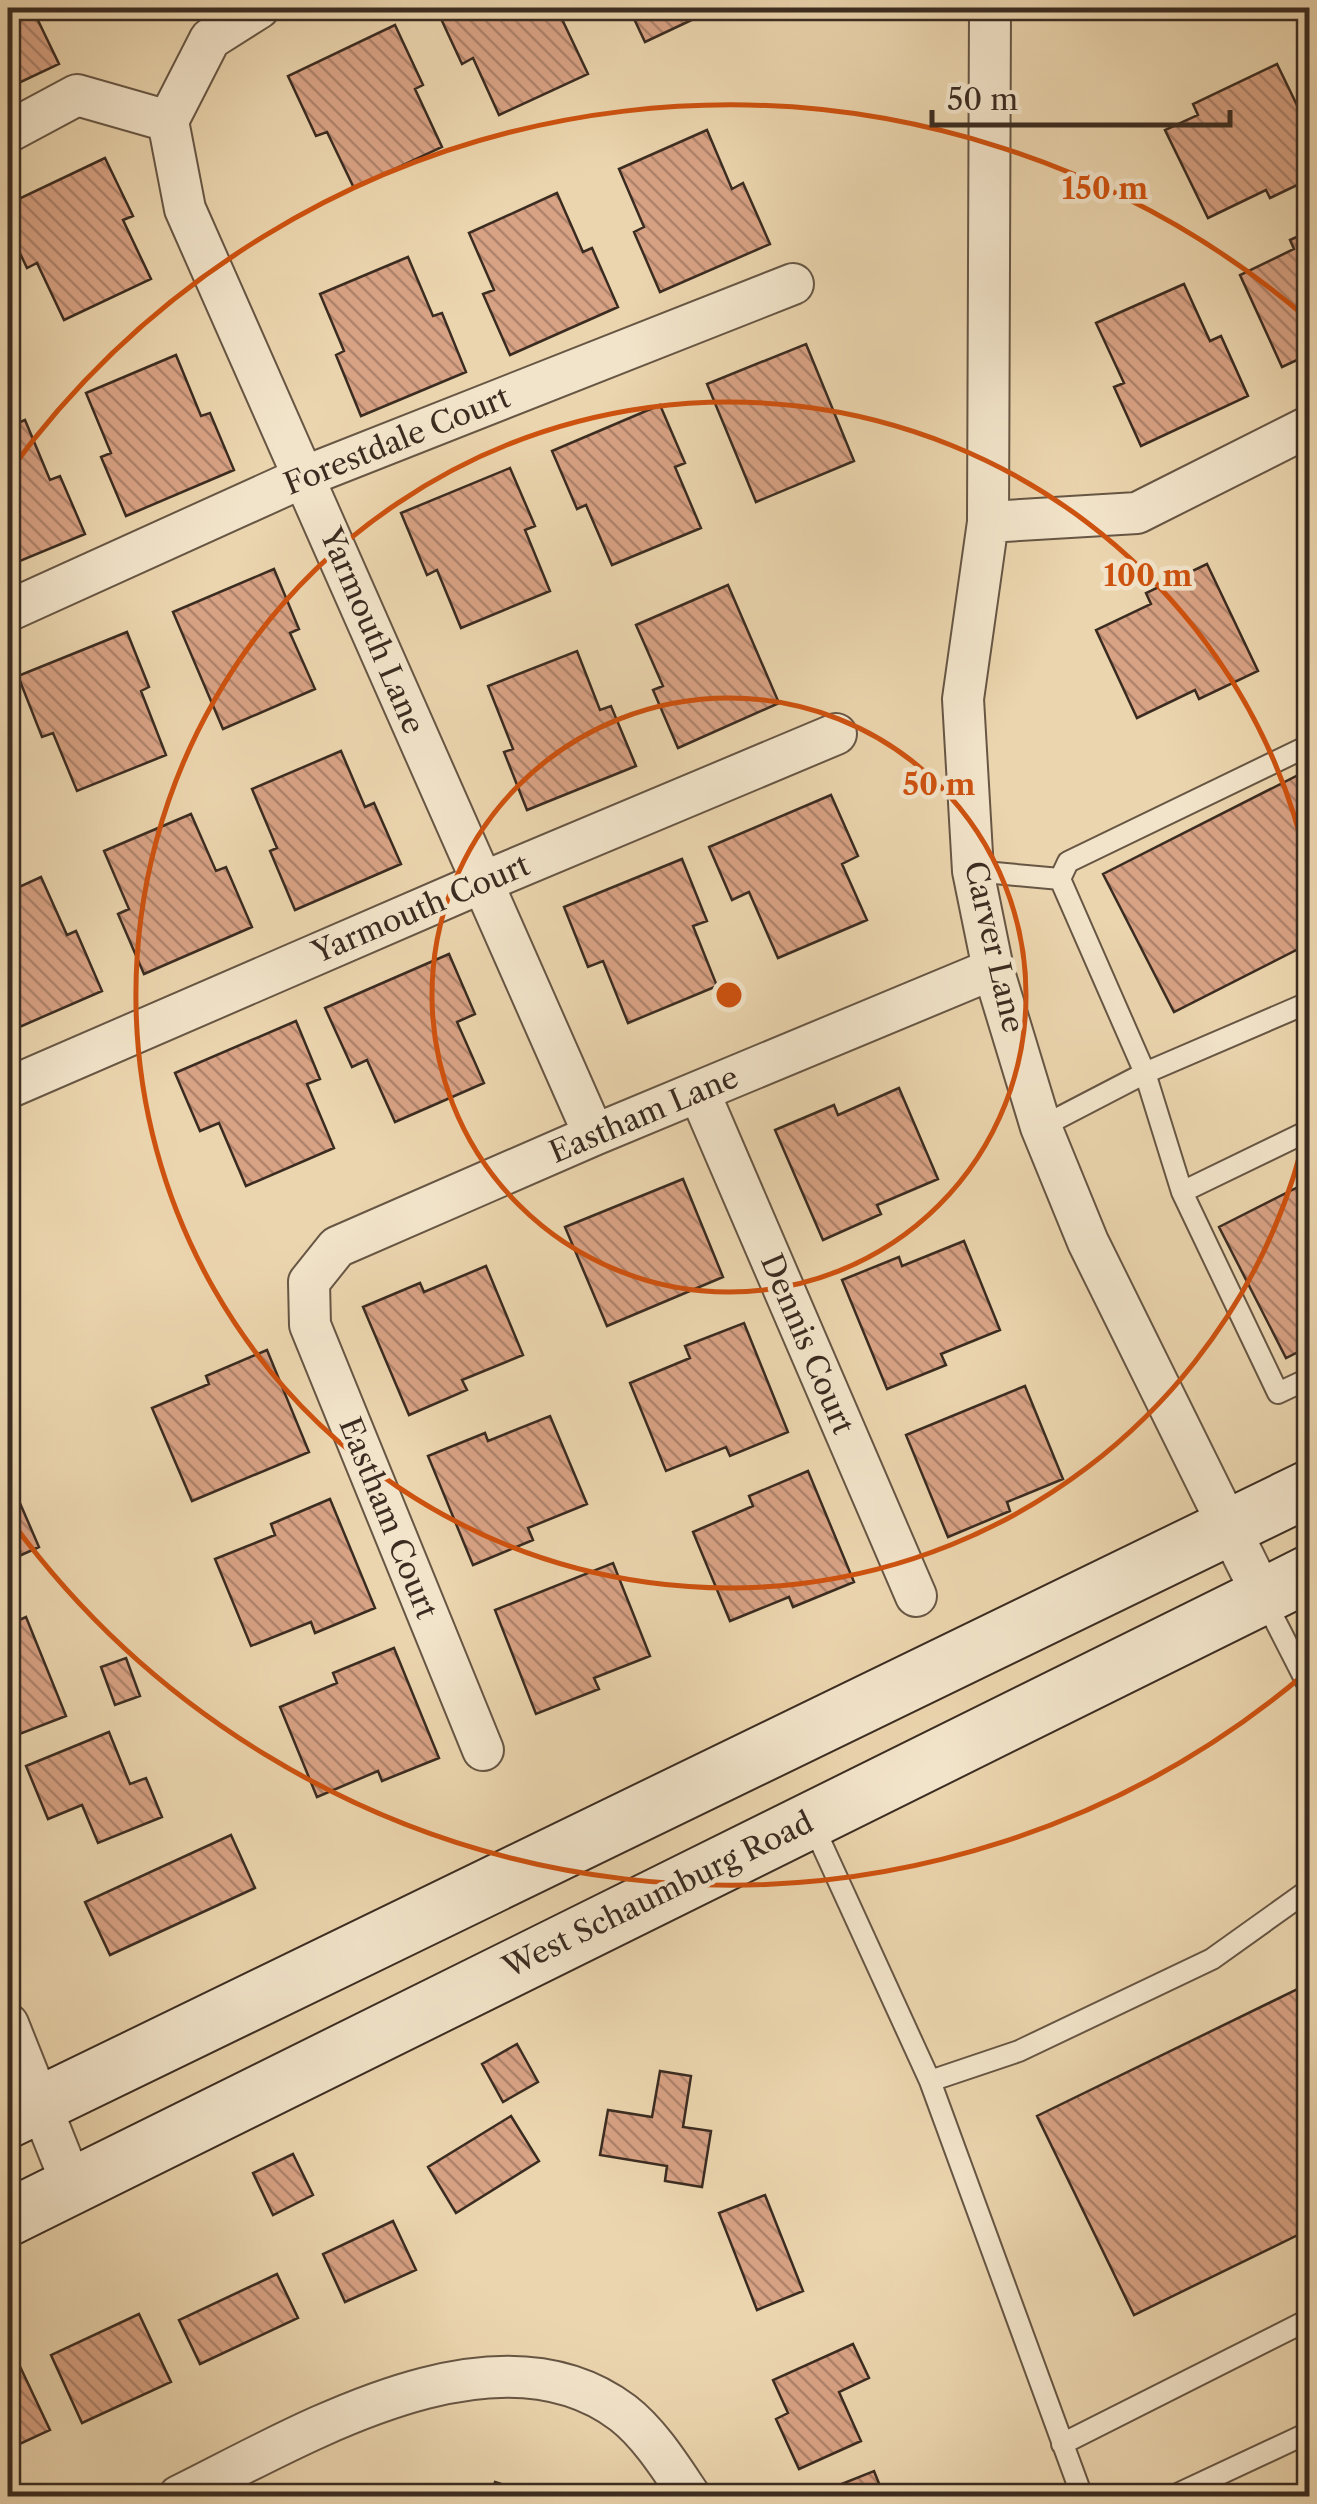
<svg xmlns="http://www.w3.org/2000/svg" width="1317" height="2504" font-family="'Libre Caslon Text',serif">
<defs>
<pattern id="building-back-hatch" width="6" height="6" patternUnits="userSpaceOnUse" patternTransform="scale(2.5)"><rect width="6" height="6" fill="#d8a284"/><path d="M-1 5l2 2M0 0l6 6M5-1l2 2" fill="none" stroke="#b0846c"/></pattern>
</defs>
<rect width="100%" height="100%" fill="#ebd5ae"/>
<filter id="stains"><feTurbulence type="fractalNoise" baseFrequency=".002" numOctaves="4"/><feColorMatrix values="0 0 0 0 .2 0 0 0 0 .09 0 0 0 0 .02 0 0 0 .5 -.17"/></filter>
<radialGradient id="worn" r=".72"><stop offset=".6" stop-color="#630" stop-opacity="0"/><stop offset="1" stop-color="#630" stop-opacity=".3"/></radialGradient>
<path fill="url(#building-back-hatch)" stroke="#3b2c21" stroke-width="2.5" d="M8 8H32L59 64 8 88Z
M436 8H565L567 12 560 15 588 74 499 115 473 58 462 64Z
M629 8H717L645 42Z
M395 25 423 85 415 89 442 147 354 188 327 132 316 136 288 76Z
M1277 64 1310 132V179L1270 198 1266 190 1208 218 1165 130 1198 115 1193 104Z
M707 130 732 189 743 183 770 244 660 292 634 232 644 227 619 169Z
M105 158 133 216 123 220 151 279 64 320 37 263 27 268 8 228V204Z
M557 193 583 252 592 248 618 307 510 355 483 294 494 290 469 233Z
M1310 231V354L1282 367 1240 275 1294 249 1290 240Z
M408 257 433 316 442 313 466 372 361 416 336 355 344 351 320 294Z
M1184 284 1210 341 1221 336 1248 396 1141 446 1114 387 1124 383 1096 323Z
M806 344 854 461 756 502 707 384Z
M176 355 201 416 210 413 234 470 126 516 101 457 111 453 86 393Z
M660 405 685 463 675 467 701 528 612 565 586 505 577 509 552 451Z
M25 420 50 480 60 476 85 534 8 566V427Z
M510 468 535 526 525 530 550 591 461 628 437 570 427 575 401 513Z
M1207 564 1258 671 1199 699 1195 690 1137 718 1096 630 1151 604 1146 593Z
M274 569 299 629 290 633 315 689 223 729 173 612Z
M728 585 779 703 678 748 653 690 663 686 636 625Z
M127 632 149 687 141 691 166 755 77 791 53 733 42 737 18 676Z
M577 651 600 710 611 706 636 766 527 810 504 752 513 749 488 686Z
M341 751 365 807 374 803 401 864 295 910 270 851 277 848 252 789Z
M1310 769V943L1174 1012 1103 874Z
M831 795 858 856 842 864 867 920 778 958 749 892 732 900 709 847Z
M191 814 216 871 226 867 252 927 144 974 118 914 129 909 104 851Z
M682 859 707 921 693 926 717 986 628 1023 603 961 588 967 564 907Z
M41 877 67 935 76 931 102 991 8 1032V892Z
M449 954 475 1014 457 1022 484 1083 395 1122 367 1060 352 1067 325 1008Z
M296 1021 320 1079 307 1084 334 1148 246 1186 219 1123 200 1131 175 1073Z
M899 1088 938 1179 877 1205 881 1214 823 1240 775 1130 834 1105 838 1115Z
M683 1179 723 1277 607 1326 565 1227Z
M1310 1181V1346L1286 1358 1219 1227Z
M964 1241 1000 1330 941 1354 946 1365 887 1389 842 1280 899 1257 902 1266Z
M486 1266 523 1355 462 1380 467 1390 409 1415 363 1307 420 1283 424 1292Z
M744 1323 788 1432 730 1456 726 1447 666 1471 630 1383 690 1358 685 1346Z
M267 1350 309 1452 192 1501 152 1408 209 1384 206 1376Z
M1025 1386 1063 1479 1007 1502 1010 1511 948 1537 906 1435Z
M550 1416 587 1504 528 1528 533 1540 473 1565 428 1456 485 1433 488 1441Z
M808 1471 854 1582 793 1607 789 1597 730 1621 693 1532 753 1506 749 1496Z
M16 1494 39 1547 8 1561V1498Z
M330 1499 375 1608 315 1633 311 1622 251 1646 215 1559 275 1535 271 1524Z
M613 1563 650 1656 594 1678 599 1689 536 1714 495 1610Z
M26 1617 66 1716 12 1737 8 1727V1625Z
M394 1648 439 1758 382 1781 378 1771 317 1797 280 1707 337 1683 333 1673Z
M126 1658 140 1696 115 1705 101 1667Z
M109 1732 130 1784 146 1778 162 1817 98 1843 82 1805 48 1819 26 1766Z
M231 1835 255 1888 110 1955 85 1902Z
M1310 1983V2229L1134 2315 1037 2116Z
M517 2044 538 2082 503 2102 482 2064Z
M660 2071 691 2076 683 2127 711 2131 702 2187 665 2181 667 2166 600 2155 608 2110 652 2117Z
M511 2116 539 2161 456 2213 428 2167Z
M293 2154 313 2195 273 2215 253 2173Z
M765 2195 803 2291 757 2310 719 2213Z
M393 2221 416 2270 345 2302 323 2254Z
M277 2274 298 2318 200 2364 179 2320Z
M139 2314 171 2382 82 2423 51 2355Z
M853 2344 869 2378 839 2392 861 2441 799 2469 776 2419 788 2413 773 2380Z
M15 2356 50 2430 11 2448 8 2440V2360Z
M874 2471 884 2496H826L824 2491Z
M495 2482 539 2496H490Z"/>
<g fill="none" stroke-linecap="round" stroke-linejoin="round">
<defs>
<path id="service" d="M973 871 1060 879 1145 1073 1041 1127
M1060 879 1068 862 1310 745
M1310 1002 1145 1073 1182 1192 1278 1393 1310 1378
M1182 1192 1310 1130
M1263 1597 1310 1689
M811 1821 930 2081 1019 2051 1212 1959 1310 1889
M930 2081 1082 2496
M1062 2444 1310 2319
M1173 2496 1310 2432"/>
<path id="minor" d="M990 8 988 522 963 699 973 871 993 969 1041 1127 1088 1242 1263 1596
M168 121 185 209 594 1135
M8 132 77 95 168 121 210 39 259 8
M988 522 1137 513 1310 426
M8 611 306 476 793 284
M8 1088 481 883 836 734
M699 1092 916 1596
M483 1750 310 1325 309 1282 337 1247 594 1135 993 969
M8 2024 73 2187
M179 2496C299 2437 495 2316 623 2413 650 2434 671 2468 690 2496"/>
<path id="secondary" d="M8 2120 1310 1488
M8 2218 1310 1573"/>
</defs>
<use href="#service" stroke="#675644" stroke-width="24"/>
<use href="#minor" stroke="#675644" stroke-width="44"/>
<use href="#secondary" stroke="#3b2c21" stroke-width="59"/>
<use href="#service" stroke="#f2e4ca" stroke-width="20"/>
<use href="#minor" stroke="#f2e4ca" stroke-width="40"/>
<use href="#secondary" stroke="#f2e4ca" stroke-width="55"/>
</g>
<g fill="none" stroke="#ce520f" stroke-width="5">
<circle cx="729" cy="995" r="297"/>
<path d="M1309 1118A593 593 0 1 1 1309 872"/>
<path d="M1307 1672A890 890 0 0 1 9 1518M9 472A890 890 0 0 1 1307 318"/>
</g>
<g text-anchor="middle" stroke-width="9" stroke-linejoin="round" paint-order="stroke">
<g font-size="30" fill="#3b2c21" stroke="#f2e4ca">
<text transform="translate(397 441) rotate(-22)" y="10">Forestdale Court</text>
<text transform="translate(372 631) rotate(67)" y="10">Yarmouth Lane</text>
<text transform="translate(421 909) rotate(-23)" y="10">Yarmouth Court</text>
<text transform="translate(994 947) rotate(77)" y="10">Carver Lane</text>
<text transform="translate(644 1115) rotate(-23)" y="10">Eastham Lane</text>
<text transform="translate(807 1344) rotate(67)" y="10">Dennis Court</text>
<text transform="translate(388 1518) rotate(68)" y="10">Eastham Court</text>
<text transform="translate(658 1895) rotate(-26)" y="10">West Schaumburg Road</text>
</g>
</g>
<circle cx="729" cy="995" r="15" fill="#ce520f" stroke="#f2e4ca" stroke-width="5"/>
<g font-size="30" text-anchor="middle" font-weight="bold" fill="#ce520f" stroke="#f2e4ca" stroke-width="9" stroke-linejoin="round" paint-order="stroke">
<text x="1105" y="199">150 m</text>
<text x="1148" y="586">100 m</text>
<text x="939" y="795">50 m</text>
</g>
<rect width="1317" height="2504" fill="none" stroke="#ebd5ae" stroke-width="40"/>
<rect x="10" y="10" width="1297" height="2484" fill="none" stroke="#3b2c21" stroke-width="5"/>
<rect x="20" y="20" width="1277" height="2464" fill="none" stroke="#3b2c21" stroke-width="2.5"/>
<path d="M932 110v15h298v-15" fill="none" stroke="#3b2c21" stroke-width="5"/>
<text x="947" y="110" font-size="30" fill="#3b2c21" stroke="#f2e4ca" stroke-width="8" paint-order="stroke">50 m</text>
<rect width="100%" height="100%" filter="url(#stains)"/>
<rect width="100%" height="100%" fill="url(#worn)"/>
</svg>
